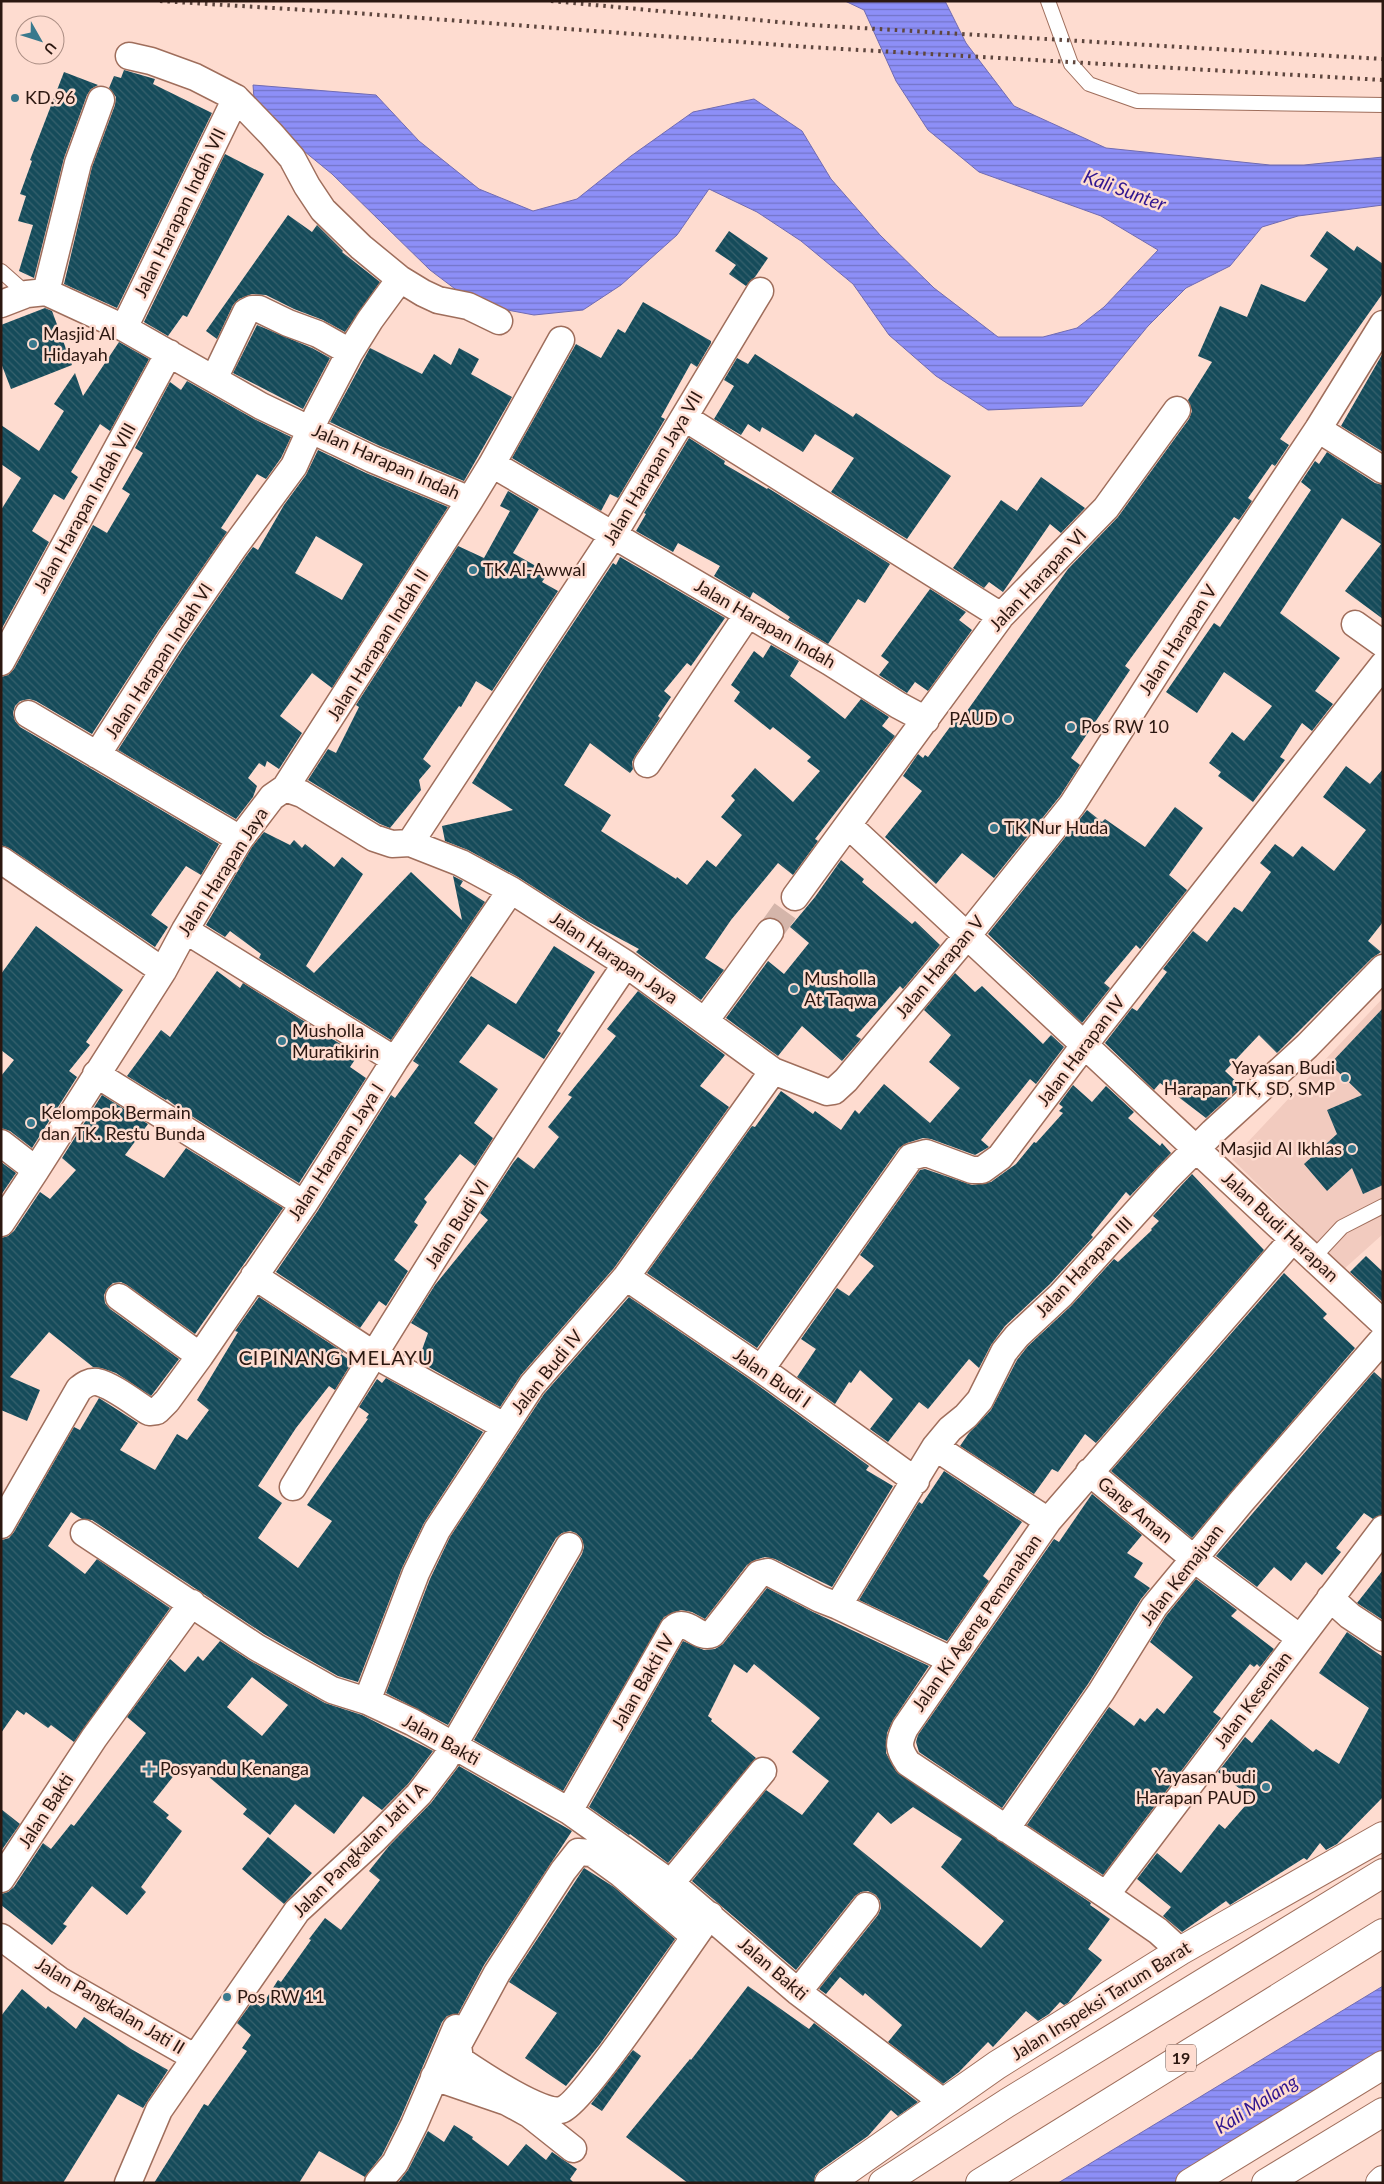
<svg xmlns="http://www.w3.org/2000/svg" width="1384" height="2184" font-family="Lato,sans-serif">
<defs>
<pattern id="water-rules" width="6" height="5" patternUnits="userSpaceOnUse" patternTransform="scale(1.25)"><rect width="6" height="5" fill="#8d8ff7"/><path d="M0 2.5h6" fill="none" stroke="#7374c7"/></pattern>
<pattern id="building-back-hatch" width="6" height="6" patternUnits="userSpaceOnUse" patternTransform="scale(1.25)"><rect width="6" height="6" fill="#154b5a"/><path d="M-1 5l2 2M0 0l6 6M5-1l2 2" fill="none" stroke="#37616d"/></pattern>
</defs>
<rect width="100%" height="100%" fill="#fedcd0"/>
<path fill="#f2cbbf" d="M1383 998V1234L1344 1269 1232 1159Z"/>
<path fill="url(#water-rules)" stroke="#706bb2" d="M845 1H945L966 43 1014 106 1106 148 1270 165H1304L1383 157V205L1298 216 1262 227 1230 266 1186 288 1148 326 1082 406 988 410 936 376 889 335 853 284 801 241 757 212 709 189 677 235 621 285 583 310 534 315 475 304 430 270 332 174 255 111 253 85 376 95 419 141 479 189 533 211 577 199 631 156 693 112 754 99 802 131 831 179 880 235 934 288 998 337H1043L1077 328 1104 307 1158 250 1101 216 979 172 928 130 896 81 864 10Z
M1383 1986V2060L1190 2183H1058Z"/>
<path fill="url(#building-back-hatch)" fill-rule="evenodd" d="M124 70 155 79 153 84 212 113 117 308 64 284 92 167 115 105 116 97 109 88 114 76 121 78Z
M64 72 98 85 91 89 87 95 64 158 34 278 19 271 33 225 18 221 26 196 20 194 32 161 30 160Z
M225 154 264 174 187 317 183 315 168 336 144 322Z
M288 215 312 232 317 225 343 251 342 252 380 282 345 332 323 320 294 309 266 295 252 294 239 299 233 305 217 339 206 331Z
M729 231 768 258 755 277 746 286 729 274 736 265 715 251Z
M1327 231 1354 251 1357 246 1383 264V293L1280 439 1289 445 1275 466 1272 464 1248 498 1252 501 1246 510 1239 520 1234 517 1125 666 1130 670 1071 758 1080 765 1060 796 994 878 962 853 936 884 885 837 922 791 903 776 918 754 923 758 925 755 928 757 958 716 962 718 1068 569 1118 517 1189 419 1192 411 1188 400 1212 362 1198 356 1220 306 1247 317 1261 284 1305 302 1328 269 1310 256Z
M643 302 711 341V343L697 367 691 363 661 417 665 419 618 498 610 494 601 511 512 458 576 344 601 358 618 329 625 333Z
M45 308 52 311 72 365 11 389 1 363V325Z
M257 325 312 348 330 358 303 409 233 373Z
M119 342 149 359 110 431 100 424 71 472 78 477 64 500 54 494 32 531 49 542 1 630V510L21 478 1 464V425L39 451 64 411 54 404 75 373 83 396Z
M370 348 422 374 434 354 451 365 459 348 479 359 471 374 512 397 464 481 378 445 330 422Z
M1383 353V452L1341 426Z
M755 354 853 417 856 413 951 476 907 539 831 492 854 458 815 434 803 452 762 427 760 432 748 424 741 435 714 419 734 386 724 380 737 358 748 364Z
M187 381 254 419 291 437 281 458 266 479 257 474 221 528 227 532 159 630 92 734 36 701 29 699 20 701 15 706 13 713 15 721 20 727 219 844 201 875 186 866 151 915 168 927 155 947 9 848 1 845V677L8 675 14 669 93 525 107 533 130 494 122 489 143 453 135 448 170 382 181 390Z
M689 438 725 461 724 464 767 489 768 488 890 564 865 603 858 599 828 644 788 620 790 617 753 592 750 598 714 576 720 566 678 543 673 552 636 531 646 514 644 513Z
M318 450 366 473 448 507 332 688 312 673 280 716 302 733 279 769 267 761 265 767 259 763 248 778 257 786 253 797 236 819 118 750 184 647 247 555 253 547 258 550 284 505 306 475ZM316 536 363 564 342 600 295 573Z
M1327 452 1375 483 1383 485V619L1345 591 1381 544 1342 518 1280 613 1340 658 1315 691 1333 704 1312 731 1302 723 1280 757 1285 760 1253 802 1218 776 1221 772 1209 763 1232 732 1244 741 1272 706 1224 672 1197 713 1166 692 1214 623 1220 627 1255 574 1311 490 1301 482 1315 461 1319 464Z
M1041 477 1085 508 1061 533 1050 524 1003 592 989 582 984 588 953 568 1001 500 1017 511Z
M508 491 539 509 513 553 548 573 542 582 558 591 492 691 476 681 461 707 459 706 423 759 431 766 419 780 421 790 390 828 380 824 308 780 328 749 336 753 359 707 356 705 458 546 484 558 510 511 500 506Z
M620 557 725 618 691 666 687 663 664 691 671 697 658 716 660 718 635 756 632 762 633 769 630 773 590 743 564 785 611 815 601 831 676 879 677 877 687 885 707 860 716 867 742 835 721 817 735 800 731 796 755 768 793 802 820 771 807 761 811 757 773 727 770 730 734 701 740 692 731 685 754 651 763 658 771 645 799 661 790 676 845 719 861 699 889 717 882 726 895 736 815 839 818 841 793 875 778 863 731 920 705 958 724 970 701 1000 636 952 639 949 587 921 518 877 468 850 445 841 442 826 513 810 472 783 545 666 613 563 616 565Z
M930 589 966 612 959 620 972 630 928 691 915 682 907 693 879 675 889 662 881 656Z
M1346 766 1370 784 1383 769V922L1368 941 1381 952 1372 958 1277 1053 1259 1035 1225 1071 1241 1086 1206 1118 1160 1083 1154 1090 1105 1043 1132 1008 1137 1011 1167 972 1163 969 1193 931 1207 942 1234 907 1242 912 1271 872 1260 863 1275 844 1293 857 1302 846 1334 871 1366 830 1323 797Z
M1175 807 1203 828 1169 875 1187 890 1140 949 1136 945 1104 983 1110 988 1082 1023 988 934 1087 810 1102 822 1105 819 1145 847Z
M264 832 290 845 294 840 302 848 305 844 334 867 342 857 363 874 306 966 314 973 411 872 462 920 453 876 463 881 460 886 485 902 391 1040 259 958 261 954 230 931 225 937 206 925 252 847Z
M841 860 864 879 862 882 912 924 915 921 940 945 903 989 900 986 856 1036 861 1039 842 1061 802 1026 778 1056 726 1018 768 961 784 974 809 943 790 927 815 897Z
M36 926 123 990 86 1042 90 1045 69 1071 77 1077 32 1148 10 1131 1 1128V1076L14 1060 1 1050V974Z
M554 946 595 972 557 1031 561 1033 544 1059 488 1024 459 1062 498 1089 474 1123 493 1138 475 1166 460 1154 424 1199 427 1202 414 1222 418 1225 394 1260 408 1271 386 1306 379 1301 360 1328 276 1272 317 1212 391 1095 395 1098 419 1065 413 1061 471 976 516 1004Z
M217 971 240 988 243 983 358 1055 350 1067 366 1078 299 1183 177 1107 167 1099 166 1100 127 1076 161 1030 170 1037Z
M955 973 975 992 982 986 1043 1044 1051 1035 1064 1047 1036 1084 1030 1079 981 1140 989 1147 975 1155 931 1139 923 1138 907 1143 899 1148 757 1348 647 1273 752 1126 755 1127 781 1091 813 1114 815 1111 841 1130 855 1110 859 1114 884 1084 930 1123 960 1088 929 1062 951 1035 924 1010Z
M638 991 725 1055 700 1086 729 1107 614 1268 521 1375 500 1407 418 1361 428 1333 411 1323 435 1285 488 1220 480 1213 513 1163 518 1157 534 1169 559 1137 548 1127 572 1097 568 1095 616 1036 607 1029Z
M1383 1008V1185L1363 1194 1352 1168 1327 1191 1304 1164 1337 1134 1327 1110 1362 1095 1330 1064Z
M1073 1085 1092 1102 1106 1086 1134 1112 1128 1118 1160 1146 1162 1143 1171 1153 1130 1196 1126 1192 1091 1235 1093 1237 1050 1284 1005 1326 991 1345 979 1368 969 1359 928 1409 919 1402 888 1442 870 1429 893 1399 860 1370 851 1383 849 1382 835 1404 797 1377 816 1349 801 1339 837 1288 849 1296 874 1266 860 1255 920 1170 925 1169 972 1185 991 1182 1016 1164 1034 1142 1036 1143 1063 1113 1059 1111 1063 1107 1059 1104Z
M102 1095 148 1124 125 1155 164 1178 186 1148 283 1208 195 1334 127 1285 121 1282 113 1283 107 1289 104 1295 105 1303 110 1309 179 1359 151 1396 116 1373 101 1368 93 1367 49 1332 10 1377 40 1390 27 1421 1 1410V1238L8 1236 14 1231 40 1192 50 1199 76 1170 62 1158Z
M1 1162 16 1173 1 1195Z
M1192 1174 1264 1250 1096 1443 1085 1434 1058 1472 1052 1469 1034 1494 960 1446 969 1433 991 1410 1017 1360 1028 1346 1071 1306 1114 1259 1118 1262 1152 1230 1151 1229 1159 1221 1153 1216Z
M1366 1256 1383 1272V1302L1350 1272Z
M1284 1273 1327 1314 1323 1318 1355 1348 1192 1538 1111 1471Z
M259 1297 343 1352 341 1354 352 1362 335 1390 329 1386 296 1428 258 1486 282 1503 258 1538 298 1568 332 1521 307 1505 368 1419 366 1418 369 1414 359 1407 377 1379 382 1383 386 1378 483 1432 424 1523 402 1568 358 1682 338 1676 264 1634 92 1520 82 1519 71 1512 48 1546 85 1574 97 1559 170 1608 74 1742 51 1725 48 1728 26 1712 24 1715 17 1710 1 1733 2 1540 9 1538 14 1532 74 1427 80 1430 99 1398 138 1423 120 1450 155 1470 177 1434 187 1440 209 1410 197 1400 238 1332 235 1331Z
M629 1297 752 1381 869 1466 866 1470 893 1486 832 1587 775 1559 765 1557 755 1560 747 1565 705 1619 692 1612 681 1610 664 1617 563 1791 474 1740 582 1554 584 1547 582 1539 576 1533 570 1531 562 1533 556 1538 448 1725 386 1693 430 1579 450 1537 544 1394Z
M1374 1372 1383 1380V1514L1373 1519 1364 1513 1336 1548 1341 1552 1322 1575 1306 1562 1291 1581 1274 1567 1257 1587 1216 1556Z
M944 1471 1022 1522 983 1576 989 1581 947 1641 859 1600 919 1502 922 1504Z
M1092 1494 1142 1535 1127 1553 1143 1563 1134 1577 1150 1588 1141 1599 1088 1684 1002 1808 919 1752 916 1742 918 1735 1054 1539 1059 1542Z
M1383 1570V1620L1357 1603Z
M1196 1579 1237 1610 1231 1616 1274 1649 1260 1667 1257 1664 1254 1667 1250 1664 1213 1712 1221 1718 1103 1875 1027 1825 1109 1707 1134 1726 1140 1718 1145 1722 1157 1708 1164 1714 1193 1677 1150 1642 1166 1616Z
M767 1588 813 1612 929 1666 893 1720 887 1733 886 1753 896 1771 1091 1903 1090 1905 1110 1919 1088 1949 1102 1960 1068 2003 1064 2005 1060 2002 1049 2014 1038 2021 1026 2011 993 2047 988 2042 959 2072 943 2084 888 2042 902 2025 865 1993 863 1996 840 1977 826 1994 819 1989 878 1915 881 1908 880 1901 876 1895 868 1891 861 1892 855 1896 796 1970 692 1881 766 1790 802 1815 829 1781 792 1752 820 1718 754 1664 747 1673 734 1664 708 1716 712 1719 711 1721 756 1758 668 1863 630 1834 629 1835 589 1807 683 1641 704 1650 715 1649 723 1644ZM913 1807 962 1839 941 1867 1004 1921 981 1948 853 1844 878 1812 891 1824Z
M1347 1632 1383 1657V1797L1337 1844 1326 1850 1320 1843 1307 1860 1304 1858 1230 1905 1226 1901 1182 1932 1163 1916 1171 1907 1137 1879 1157 1853 1181 1873 1219 1824 1225 1829 1252 1798 1218 1772 1245 1737 1252 1743 1271 1719 1313 1752 1316 1749 1339 1764 1369 1708 1319 1673Z
M220 1641 249 1660 325 1703 362 1715 433 1751 408 1784 382 1810 363 1796 334 1834 295 1804 270 1835 243 1814 247 1809 203 1772 198 1777 183 1764 153 1802 169 1815 166 1818 182 1831 141 1887 146 1892 127 1915 92 1886 63 1924 67 1926 52 1945 1 1905V1894L8 1892 14 1887 43 1843 51 1849 71 1824 74 1826 146 1733 127 1717 170 1659 185 1672 198 1656 203 1661ZM252 1677 288 1705 262 1736 227 1707Z
M459 1766 572 1831 484 1965 458 2014 447 2016 442 2022 400 2119 382 2155 365 2177 319 2151 299 2183H154L204 2104 208 2106 247 2051 242 2048 251 2035 237 2023 253 2001 261 2007 278 1980 281 1982 311 1940 309 1939 325 1918 341 1930 380 1880 369 1871 389 1846 431 1803Z
M1 1809 20 1824 1 1851Z
M268 1837 312 1873 284 1904 242 1869Z
M584 1868 614 1887 675 1939 600 2044 566 2086 525 2058 557 2013 509 1982Z
M748 1986 809 2029 814 2023 918 2102 898 2116 891 2110 868 2136 820 2170 815 2176 814 2183H688L626 2137 690 2059 691 2060Z
M22 1989 46 2009 48 2006 76 2029 84 2017 131 2049 168 2070 143 2108 118 2094 63 2183H1V2016Z
M633 2050 641 2056 602 2111 591 2104Z
M454 2125 473 2137 472 2139 508 2166 526 2144 546 2160 552 2152 577 2169 570 2179 574 2183H398L408 2170 428 2131 444 2142Z"/>
<g fill="none" stroke-linecap="round" stroke-linejoin="round">
<path stroke="#d4b5aa" stroke-width="26" stroke-dasharray="26 13" stroke-linecap="butt" d="M770 932 795 897"/>
<defs>
<path id="lane" d="M1048 1 1071 64 1089 84 1137 101 1383 105
M1 271 27 294
M1314 1257 1342 1227 1383 1206"/>
<path id="street" d="M129 56 151 61 195 77 236 98 271 134 292 158 307 186 323 210 361 247 400 279 423 293 438 300 468 306 499 321
M46 292 78 163 101 100
M1 304 27 294 46 292 124 328 261 406 372 459 470 500 492 464 830 662 898 705 926 720
M124 328 236 98
M214 379 246 312 252 309H259L288 323 318 334 350 352
M685 418 1001 616
M1318 429 1383 470
M492 464 561 340
M1355 624 1383 644
M1 662 169 353
M28 714 240 839
M97 755 171 639 235 546 294 466 317 415 350 352 370 320 400 279
M647 764 748 614
M285 788 302 794 374 838 392 844 410 843 461 863 511 890 626 964 773 1071 827 1092 834 1091 846 1080 967 936 1072 805 1191 619 1318 429 1383 324
M848 825 1383 1323
M410 843 613 535 760 291
M1 860 163 971
M795 897 1001 616 1106 508 1177 410
M185 930 395 1060
M705 1021 770 932
M96 1074 304 1204
M1 1143 36 1170 163 971 185 930 240 839 272 797 285 788 470 500
M1 1223 36 1170
M254 1276 373 1354 504 1426
M626 1277 761 1369 916 1481
M119 1297 200 1356
M761 1369 911 1157 926 1153 972 1170H982L1000 1157 1095 1031 1383 665
M935 1447 1048 1521
M1089 1472 1193 1558 1300 1638
M293 1487C400 1310 510 1135 626 964
M1 1525 79 1389C84 1385 89 1381 97 1382 112 1385 136 1404 149 1412L157 1411 167 1401 200 1356 304 1204 395 1060 511 890
M84 1533 256 1647 332 1690 367 1701 412 1722 569 1811 671 1883 798 1992 943 2102
M1330 1598 1350 1616 1383 1638
M838 1606 935 1447 950 1429 966 1416 980 1400 1004 1352 1017 1336 1061 1295 1167 1178 1213 1132 1307 1046 1383 968
M367 1701 416 1573 437 1530 477 1469 532 1385 626 1277 773 1071
M569 1811 673 1629C686 1616 698 1640 712 1634L759 1574 768 1572 820 1599 838 1606 951 1660
M1006 1829 1101 1692 1154 1607 1241 1502 1383 1339
M1 1879 94 1738 192 1603
M671 1883 763 1771
M1106 1895 1383 1529
M694 1936 621 1874 592 1853 578 1852 563 1871 497 1973 458 2045 460 2060C478 2072 541 2115 561 2110 582 2105 689 1943 710 1915
M1 1937 59 1980 194 2057
M1180 1951 1158 1931 1106 1895 908 1763C898 1749 898 1743 905 1728L1048 1521 1293 1239
M798 1992 866 1906
M434 2077 507 2102 529 2114 573 2149
M128 2183 159 2110 297 1911 374 1840 419 1794 445 1760 569 1546
M378 2183 395 2163 414 2125 456 2028"/>
<path id="primary" d="M829 2183 997 2065 1180 1951 1383 1836
M1380 2183 1383 2180"/>
<path id="highway" d="M883 2183 1007 2103 1383 1873
M980 2183 1383 1933
M1190 2183 1383 2065
M1266 2183 1383 2112"/>
</defs>
<use href="#lane" stroke="#9f6e5c" stroke-width="16"/>
<use href="#street" stroke="#9f6e5c" stroke-width="29"/>
<use href="#primary" stroke="#9f6e5c" stroke-width="30"/>
<use href="#highway" stroke="#9f6e5c" stroke-width="30"/>
<use href="#lane" stroke="#fff" stroke-width="14"/>
<use href="#street" stroke="#fff" stroke-width="26"/>
<use href="#primary" stroke="#fff" stroke-width="28"/>
<use href="#highway" stroke="#fff" stroke-width="28"/>
<path stroke="#5e463e" stroke-width="4" stroke-dasharray="2.5 5" stroke-linecap="butt" d="M160 1 354 13 808 47 1383 80
M551 1 811 25 1383 59"/>
</g>
<g fill="#39798d" stroke="#fedcd0" stroke-width="2">
<circle cx="15" cy="98" r="5"/>
<circle cx="33" cy="344" r="5"/>
<circle cx="473" cy="570" r="5"/>
<circle cx="1008" cy="719" r="5"/>
<circle cx="1071" cy="727" r="5"/>
<circle cx="994" cy="828" r="5"/>
<circle cx="794" cy="989" r="5"/>
<circle cx="282" cy="1041" r="5"/>
<circle cx="1345" cy="1078" r="5"/>
<circle cx="31" cy="1123" r="5"/>
<circle cx="1352" cy="1149" r="5"/>
<path d="M146.5 1761.5h5v5h5v5h-5v5h-5v-5h-5v-5h5z"/>
<circle cx="1266" cy="1787" r="5"/>
<circle cx="227" cy="1997" r="5"/>
</g>
<g text-anchor="middle" stroke-width="5" stroke-linejoin="round" paint-order="stroke">
<rect fill="#fedcd0" stroke="#6a524a" stroke-width="1" x="1166" y="2044.5" width="30" height="27" rx="4"/>
<g font-size="16" font-weight="bold" fill="#2b1710">
<text x="1181" y="2064">19</text>
</g>
<g font-size="18" fill="#2b1710" stroke="#fedcd0" text-anchor="start">
<text x="25" y="104">KD.96</text>
<text x="43" y="340">Masjid Al<tspan x="43" dy="21">Hidayah</tspan></text>
<text x="483" y="576">TK Al-Awwal</text>
<text x="998" y="725" text-anchor="end">PAUD</text>
<text x="1081" y="733">Pos RW 10</text>
<text x="1004" y="834">TK Nur Huda</text>
<text x="804" y="985">Musholla<tspan x="804" dy="21">At Taqwa</tspan></text>
<text x="292" y="1037">Musholla<tspan x="292" dy="21">Muratikirin</tspan></text>
<text x="1335" y="1074" text-anchor="end">Yayasan Budi<tspan x="1335" dy="21">Harapan TK, SD, SMP</tspan></text>
<text x="41" y="1119">Kelompok Bermain<tspan x="41" dy="21">dan TK. Restu Bunda</tspan></text>
<text x="1342" y="1155" text-anchor="end">Masjid Al Ikhlas</text>
<text x="160" y="1775">Posyandu Kenanga</text>
<text x="1256" y="1783" text-anchor="end">Yayasan budi<tspan x="1256" dy="21">Harapan PAUD</tspan></text>
<text x="237" y="2003">Pos RW 11</text>
</g>
<g font-size="18" fill="#2b1710" stroke="#fedcd0">
<text transform="translate(180 213) rotate(-64)" y="6">Jalan Harapan Indah VII</text>
<text transform="translate(386 462) rotate(24)" y="6">Jalan Harapan Indah</text>
<text transform="translate(653 468) rotate(-59)" y="6">Jalan Harapan Jaya VII</text>
<text transform="translate(85 508) rotate(-61)" y="6">Jalan Harapan Indah VIII</text>
<text transform="translate(1038 580) rotate(-47)" y="6">Jalan Harapan VI</text>
<text transform="translate(765 624) rotate(30)" y="6">Jalan Harapan Indah</text>
<text transform="translate(1178 640) rotate(-57)" y="6">Jalan Harapan V</text>
<text transform="translate(378 645) rotate(-58)" y="6">Jalan Harapan Indah II</text>
<text transform="translate(159 661) rotate(-57)" y="6">Jalan Harapan Indah VI</text>
<text transform="translate(223 872) rotate(-57)" y="6">Jalan Harapan Jaya</text>
<text transform="translate(614 958) rotate(34)" y="6">Jalan Harapan Jaya</text>
<text transform="translate(940 967) rotate(-50)" y="6">Jalan Harapan V</text>
<text transform="translate(1081 1051) rotate(-53)" y="6">Jalan Harapan IV</text>
<text transform="translate(336 1152) rotate(-57)" y="6">Jalan Harapan Jaya I</text>
<text transform="translate(457 1224) rotate(-57)" y="6">Jalan Budi VI</text>
<text transform="translate(1280 1227) rotate(43)" y="6">Jalan Budi Harapan</text>
<text transform="translate(1084 1267) rotate(-46)" y="6">Jalan Harapan III</text>
<text transform="translate(547 1372) rotate(-51)" y="6">Jalan Budi IV</text>
<text transform="translate(772 1378) rotate(35)" y="6">Jalan Budi I</text>
<text transform="translate(1135 1510) rotate(40)" y="6">Gang Aman</text>
<text transform="translate(1182 1575) rotate(-52)" y="6">Jalan Kemajuan</text>
<text transform="translate(977 1623) rotate(-55)" y="6">Jalan Ki Ageng Pemanahan</text>
<text transform="translate(643 1682) rotate(-60)" y="6">Jalan Bakti IV</text>
<text transform="translate(1253 1700) rotate(-53)" y="6">Jalan Kesenian</text>
<text transform="translate(441 1740) rotate(29)" y="6">Jalan Bakti</text>
<text transform="translate(46 1811) rotate(-57)" y="6">Jalan Bakti</text>
<text transform="translate(360 1850) rotate(-45)" y="6">Jalan Pangkalan Jati I A</text>
<text transform="translate(773 1969) rotate(41)" y="6">Jalan Bakti</text>
<text transform="translate(1101 2001) rotate(-32)" y="6">Jalan Inspeksi Tarum Barat</text>
<text transform="translate(110 2006) rotate(31)" y="6">Jalan Pangkalan Jati II</text>
</g>
<g font-size="19" font-style="italic" fill="#301690" stroke="#fedcd0">
<text transform="translate(1125 190) rotate(20)" y="7">Kali Sunter</text>
<text transform="translate(1256 2104) rotate(-32)" y="7">Kali Malang</text>
</g>
<g font-size="20" letter-spacing="1" fill="#2b1710" stroke="#fedcd0">
<text x="336" y="1365">CIPINANG MELAYU</text>
</g>
</g>
<rect width="1384" height="2184" fill="none" stroke="#2b1710" stroke-width="5"/>
<g transform="translate(40 40) rotate(129)"><circle r="24" fill="#fedcd0" stroke="#aa8d83"/>
<path d="M0-4L9 19L0 12L-9 19Z" fill="#39798d"/>
<text y="-8" font-size="14" font-weight="bold" text-anchor="middle" fill="#2b1710">U</text>
</g>
</svg>
